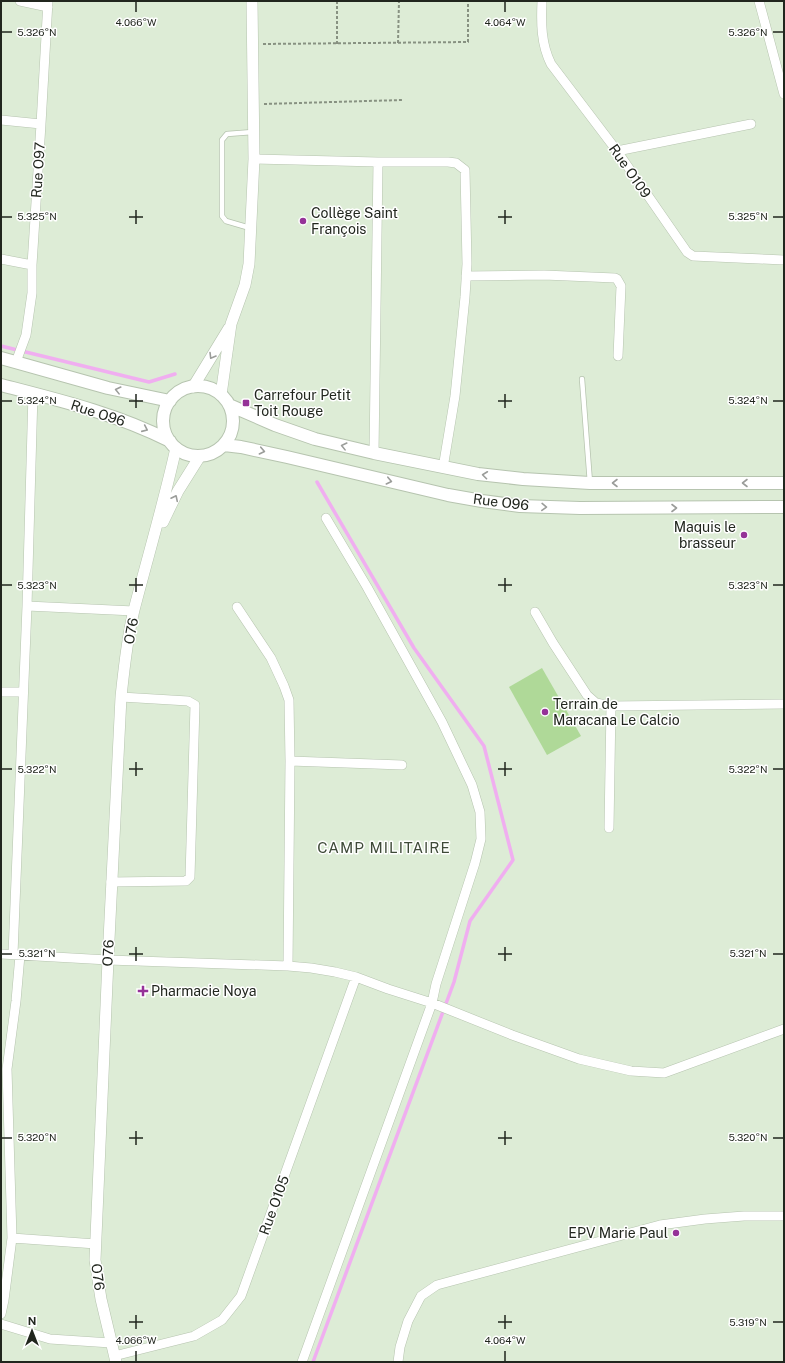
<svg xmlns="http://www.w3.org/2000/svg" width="785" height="1363" font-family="'Public Sans',sans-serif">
<rect width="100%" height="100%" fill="#ddecd6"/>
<path fill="#afd998" d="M542 668 581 736 547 755 509 687Z"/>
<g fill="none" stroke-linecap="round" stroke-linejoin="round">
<path stroke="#f0aef0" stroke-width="3.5" d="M1 346 149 382 175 374
M313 1362 454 982 470 921 513 860 484 746 414 648 317 482"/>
<defs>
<path id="service" d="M250 228 226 221 222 216V140L227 134 253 132
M582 379 590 483"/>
<path id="minor" d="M20 1 48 7
M542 1C541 23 541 44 551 64L617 151 687 252 693 256 784 260
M759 1 784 94
M1 120 41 124
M617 151 751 124
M254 159 378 162 374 453
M378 162H448L456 163 465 170 467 264 465 297 455 396 443 468
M1 259 32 265
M466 276 544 275 615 278 617 279 621 286 618 356
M16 362 26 335 32 293V265L41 124 48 1
M27 606 134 611
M237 607 271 658 284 686 289 700 290 761 288 966
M535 612 553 643 587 695 596 703 611 706
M1 692H23
M290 761 402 765
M609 828 611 706 784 704
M111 882 186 881 190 877 195 705 188 701 121 697
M1 954 108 960 288 966 311 968 335 972 356 977 388 989 432 1003 512 1035 579 1059 631 1071 664 1073 784 1029
M13 954 27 606 33 393
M12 1238 96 1244
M1 1314 4 1300 12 1238 7 1069 16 1001 20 955
M1 1324 50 1339 111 1343
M114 1356 194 1336 222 1320 241 1296 356 977
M302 1362 432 1003 436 984 475 863 481 839 480 812 472 785 442 722 367 587 326 518
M398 1362 400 1347 408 1321 421 1296 437 1285 660 1225 705 1219 744 1216H784"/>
<path id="tertiary" d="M193 387 229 328
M221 395 231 324 245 285 249 264 254 159 252 1
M163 522 178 491 200 456
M116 1362 101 1299 95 1260 108 960 121 697C124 668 127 638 134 610 148 556 164 502 176 448"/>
<path id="secondary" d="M1 358 108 388 170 401
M1 385C59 400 117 414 170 441
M163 421a35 35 0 1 1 70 0a35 35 0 1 1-70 0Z
M229 405 275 425 315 439 374 453 478 474 523 479 590 483H784
M224 445 241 447 287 457 448 495 482 501 520 506 580 508 784 507"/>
</defs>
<use href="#service" stroke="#b6c4af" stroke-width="6"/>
<use href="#minor" stroke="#b6c4af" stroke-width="10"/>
<use href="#tertiary" stroke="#b6c4af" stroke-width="12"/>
<use href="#secondary" stroke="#b6c4af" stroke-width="14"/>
<path stroke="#879181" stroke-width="2" stroke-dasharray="3 2" stroke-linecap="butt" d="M337 1V44
M398 43 399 1
M263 44 468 42V1
M264 104 402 100"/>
<use href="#service" stroke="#fff" stroke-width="4.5"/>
<use href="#minor" stroke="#fff" stroke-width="9"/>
<use href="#tertiary" stroke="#fff" stroke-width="11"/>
<use href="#secondary" stroke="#fff" stroke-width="12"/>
</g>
<defs><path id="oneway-chevron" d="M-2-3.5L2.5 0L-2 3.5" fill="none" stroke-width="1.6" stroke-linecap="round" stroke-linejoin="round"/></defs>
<g stroke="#9b9d9a">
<use href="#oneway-chevron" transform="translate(212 356) rotate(121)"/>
<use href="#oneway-chevron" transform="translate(118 390) rotate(-166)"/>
<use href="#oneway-chevron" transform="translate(145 429) rotate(24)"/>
<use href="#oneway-chevron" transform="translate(344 446) rotate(-166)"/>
<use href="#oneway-chevron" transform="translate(262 451) rotate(12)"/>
<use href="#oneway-chevron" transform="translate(485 475) rotate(-173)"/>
<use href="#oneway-chevron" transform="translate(389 481) rotate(13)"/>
<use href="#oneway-chevron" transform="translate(615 483) rotate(-180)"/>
<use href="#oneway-chevron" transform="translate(745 483) rotate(-180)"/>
<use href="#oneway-chevron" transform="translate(175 498) rotate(-64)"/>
<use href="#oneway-chevron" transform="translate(544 507) rotate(2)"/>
<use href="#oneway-chevron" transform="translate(674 508)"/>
</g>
<path fill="none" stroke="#21261e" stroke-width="1.5" d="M136 2V12M505 2V12M2 32H12M773 32H783M136 210V224M505 210V224M2 217H12M129 217H143M498 217H512M773 217H783M136 394V408M505 394V408M2 401H12M129 401H143M498 401H512M773 401H783M136 578V592M505 578V592M2 585H12M129 585H143M498 585H512M773 585H783M136 762V776M505 762V776M2 769H12M129 769H143M498 769H512M773 769H783M136 947V961M505 947V961M2 954H12M129 954H143M498 954H512M773 954H783M136 1131V1145M505 1131V1145M2 1138H12M129 1138H143M498 1138H512M773 1138H783M136 1315V1329M505 1315V1329M129 1322H143M498 1322H512M773 1322H783M136 1351V1361M505 1351V1361"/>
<g fill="#953298" stroke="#fff" stroke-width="1.5">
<circle cx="303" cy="221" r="4"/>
<rect x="242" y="399" width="8" height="8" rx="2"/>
<circle cx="744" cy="535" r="4"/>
<circle cx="545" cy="712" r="4"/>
<path d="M141 985h4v4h4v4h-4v4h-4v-4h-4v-4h4z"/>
<circle cx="676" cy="1233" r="4"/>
</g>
<g text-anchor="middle" stroke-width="3" stroke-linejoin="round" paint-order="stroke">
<g font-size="14" fill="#21261e" stroke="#fff">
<text transform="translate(38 170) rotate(-86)" y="5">Rue O97</text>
<text transform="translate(630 171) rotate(55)" y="5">Rue O109</text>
<text transform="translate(98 413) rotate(18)" y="5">Rue O96</text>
<text transform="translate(501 502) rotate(7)" y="5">Rue O96</text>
<text transform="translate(131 631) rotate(-80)" y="5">O76</text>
<text transform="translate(108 953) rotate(-87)" y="5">O76</text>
<text transform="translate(274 1205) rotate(-70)" y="5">Rue O105</text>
<text transform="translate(98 1277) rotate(82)" y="5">O76</text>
</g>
<g font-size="14" fill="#21261e" stroke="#fff" text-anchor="start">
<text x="311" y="218">Collège Saint<tspan x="311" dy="16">François</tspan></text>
<text x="254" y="400">Carrefour Petit<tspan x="254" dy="16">Toit Rouge</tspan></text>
<text x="736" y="532" text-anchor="end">Maquis le<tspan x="736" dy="16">brasseur</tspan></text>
<text x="553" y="709">Terrain de<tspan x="553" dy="16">Maracana Le Calcio</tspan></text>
<text x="151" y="996">Pharmacie Noya</text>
<text x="668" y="1238" text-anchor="end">EPV Marie Paul</text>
</g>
<g font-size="15" letter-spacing="1" fill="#3e4a38" stroke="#fff">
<text x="384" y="853">CAMP MILITAIRE</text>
</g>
</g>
<g font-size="10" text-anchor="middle" fill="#21261e" stroke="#fff" stroke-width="3" stroke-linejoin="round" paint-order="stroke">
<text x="136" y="26">4.066°W</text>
<text x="505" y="26">4.064°W</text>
<text x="37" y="36">5.326°N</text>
<text x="748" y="36">5.326°N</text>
<text x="37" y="220">5.325°N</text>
<text x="748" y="220">5.325°N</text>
<text x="37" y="404">5.324°N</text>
<text x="748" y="404">5.324°N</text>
<text x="37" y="589">5.323°N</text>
<text x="748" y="589">5.323°N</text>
<text x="37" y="773">5.322°N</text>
<text x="748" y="773">5.322°N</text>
<text x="37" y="957">5.321°N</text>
<text x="748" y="957">5.321°N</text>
<text x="37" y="1141">5.320°N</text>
<text x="748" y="1141">5.320°N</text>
<text x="748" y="1326">5.319°N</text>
<text x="136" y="1344">4.066°W</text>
<text x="505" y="1344">4.064°W</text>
</g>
<rect width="785" height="1363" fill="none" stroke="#21261e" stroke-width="4"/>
<g transform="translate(32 1331)" stroke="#ffffff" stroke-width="3" paint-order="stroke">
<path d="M0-3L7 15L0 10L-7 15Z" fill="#21261e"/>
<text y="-6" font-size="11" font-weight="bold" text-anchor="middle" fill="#21261e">N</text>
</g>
</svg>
